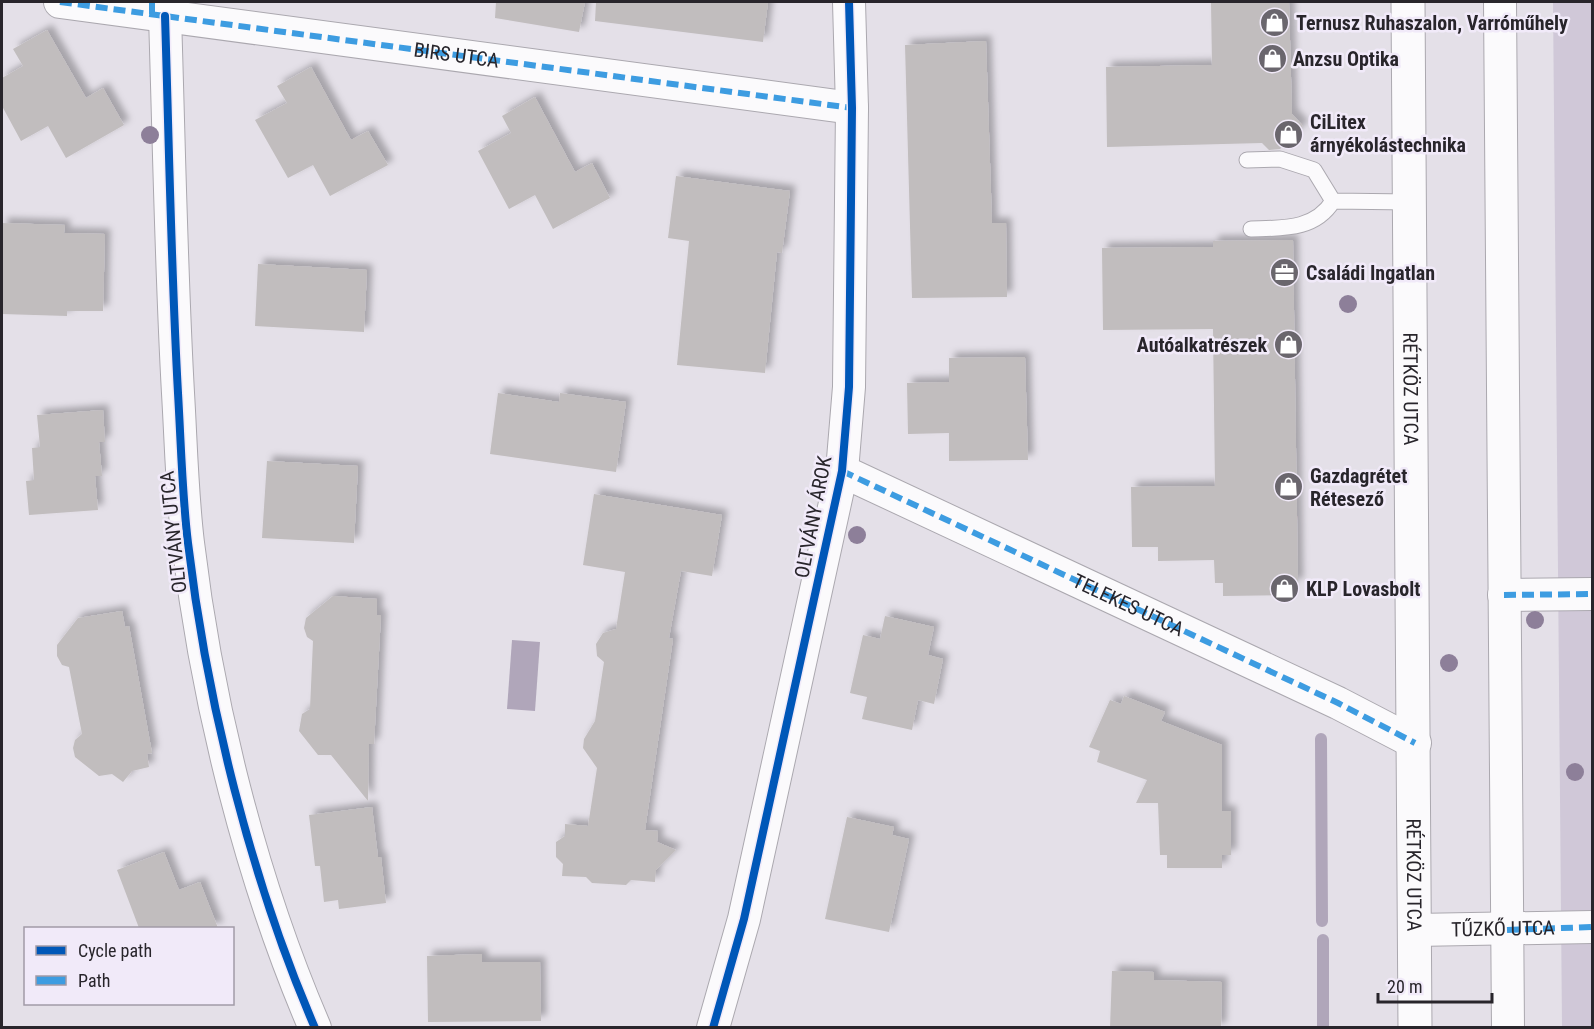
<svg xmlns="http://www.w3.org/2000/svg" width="1594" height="1029" font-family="'Roboto Condensed',sans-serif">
<defs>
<filter id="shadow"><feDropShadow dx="5.5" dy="-5.5" stdDeviation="3" flood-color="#0004"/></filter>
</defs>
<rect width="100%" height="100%" fill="#e4e0e8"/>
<path fill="#d0c8d8" d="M1553 2H1592V1028L1562 1027Z"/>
<path fill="#b0a6ba" d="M512 640 540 642 535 711 507 709Z"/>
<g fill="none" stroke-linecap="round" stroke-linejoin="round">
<path stroke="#b0a6ba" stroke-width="12" d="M1321 739 1322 921
M1323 940V1028"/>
</g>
<path fill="#c1bdbe" filter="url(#shadow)" d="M496 2H585L579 32 495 18Z
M596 2H768L763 42 595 21Z
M1211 2H1289L1292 114 1303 126 1280 149 1269 150 1262 143 1107 147 1106 67 1212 65Z
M47 30 86 98 103 88 124 125 66 158 48 126 21 141 2 106V78L23 66 13 49Z
M986 41 992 223H1006L1007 297 912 298 905 45Z
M311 67 351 140 368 131 388 165 330 196 313 165 288 178 255 120 287 103 277 86Z
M535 97 575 172 592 163 610 198 553 229 535 195 509 209 478 151 511 133 502 116Z
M676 176 790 191 782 253 777 252 765 373 677 365 689 241 668 238Z
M2 223 65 225 64 233 105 234 103 311H67V316L2 314Z
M1293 240 1298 584H1290V595L1223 596V583H1215L1214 560 1158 561V547H1132L1131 487 1215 486 1213 329 1103 330 1102 248 1213 247V241Z
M258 264 367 270 364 332 255 326Z
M1025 357 1028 460 949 461V433L908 434 907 383 949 382V358Z
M498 393 559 402 560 393 626 402 616 472 490 454Z
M103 410 105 442H99L102 476H95L98 510 29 515 26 481 34 480 32 448 40 447 37 415Z
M267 461 358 466 354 543 262 538Z
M594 494 722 515 712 576 681 571 669 638 673 639 645 830 658 831 657 842 676 850 656 870 655 882 631 880 626 885 592 883 586 877 562 876 563 864 556 857V842L565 836V824L588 826 597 768 583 748 584 739 595 721 604 662 597 656 596 644 603 633 616 629 625 572 583 565Z
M333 596 377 599V615H381L374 744H369L368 801 331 755H318L299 731 302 714 310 709 313 641 307 637 304 628 306 618Z
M122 611 125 627 129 626 152 753 147 754 149 767 132 771 123 782 112 774 99 776 75 757 73 748 75 740 82 734 69 667 62 665 57 656V645L78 618Z
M885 616 934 627 928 655 943 659 934 704 918 700 912 730 862 719 867 697 850 693 863 635 880 639Z
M1124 696 1165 712 1161 721 1222 745V811H1231V855H1222V868H1167V855H1160L1158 803H1136L1147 780 1097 762 1100 751 1089 747 1110 700 1121 704Z
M372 807 378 857H381L386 903 339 909 338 900 324 902 320 866H315L309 815Z
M847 817 894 827 892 835 909 839 889 932 825 919Z
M164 852 179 890 200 882 218 928H139L117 870Z
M482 954V962H540L541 1021 428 1022 427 956Z
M1112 971 1154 972V980L1222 982 1221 1028H1110Z"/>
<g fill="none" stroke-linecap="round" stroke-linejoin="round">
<defs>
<path id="service" d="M1247 160 1280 159 1314 170 1333 201
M1251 229C1283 228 1315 230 1333 201L1410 202"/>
<g id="minor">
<path id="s1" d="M60 2 852 108"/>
<path d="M1500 2 1508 1028"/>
<path d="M165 16C169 142 171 268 178 393 181 443 182 494 188 543 207 703 251 880 315 1028"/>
<path id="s2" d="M842 471 1338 703 1415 743"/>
<path d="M1504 595 1592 594"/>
<path id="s3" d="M1415 930 1592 927"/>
<path d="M713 1028 744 919 842 471 849 387 852 108 849 2"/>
</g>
<g id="tertiary">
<path id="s4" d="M1408 2 1415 1028"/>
</g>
</defs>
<use href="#service" stroke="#aba8af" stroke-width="17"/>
<use href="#minor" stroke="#aba8af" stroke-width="34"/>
<use href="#tertiary" stroke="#aba8af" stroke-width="35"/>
<use href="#service" stroke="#fbfafc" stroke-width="15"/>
<use href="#minor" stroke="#fbfafc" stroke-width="32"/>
<use href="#tertiary" stroke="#fbfafc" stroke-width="33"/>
<path stroke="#3d9ce1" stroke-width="6" stroke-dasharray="12 6" stroke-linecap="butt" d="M60 2 852 108
M152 14V2
M842 471 1338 703 1415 743
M1504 595 1592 594
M1507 930 1592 927"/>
<defs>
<path id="cycleway" d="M165 16C169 142 171 268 178 393 181 443 182 494 188 543 207 703 251 880 315 1028
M713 1028 744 919 842 471 849 387 852 108 849 2"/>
</defs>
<use href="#cycleway" stroke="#f1eaf9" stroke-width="11"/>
<use href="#cycleway" stroke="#0057b8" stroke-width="8"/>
</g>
<g fill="#8d7f99">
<circle cx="150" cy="135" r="9"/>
<circle cx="1348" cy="304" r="9"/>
<circle cx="857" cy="535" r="9"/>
<circle cx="1535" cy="620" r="9"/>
<circle cx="1449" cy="663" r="9"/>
<circle cx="1575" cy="772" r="9"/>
</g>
<defs>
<symbol id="shop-disc" viewBox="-11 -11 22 22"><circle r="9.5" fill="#6a666d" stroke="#f1eaf9"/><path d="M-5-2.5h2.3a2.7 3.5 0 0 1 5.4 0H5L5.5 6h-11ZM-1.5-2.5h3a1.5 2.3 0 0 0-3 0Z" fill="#fff"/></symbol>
<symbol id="office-disc" viewBox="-11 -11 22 22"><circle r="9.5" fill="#6a666d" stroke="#f1eaf9"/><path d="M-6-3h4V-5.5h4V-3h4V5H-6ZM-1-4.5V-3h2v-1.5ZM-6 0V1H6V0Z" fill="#fff"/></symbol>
</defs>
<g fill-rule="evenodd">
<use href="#shop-disc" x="1258" y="6" width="33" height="33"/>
<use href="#shop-disc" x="1256" y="42" width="33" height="33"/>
<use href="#shop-disc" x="1272" y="118" width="33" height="33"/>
<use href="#office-disc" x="1268" y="256" width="33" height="33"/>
<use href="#shop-disc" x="1272" y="328" width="33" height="33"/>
<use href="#shop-disc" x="1272" y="470" width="33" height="33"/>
<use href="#shop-disc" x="1268" y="572" width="33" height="33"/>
</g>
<g text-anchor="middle" stroke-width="5" stroke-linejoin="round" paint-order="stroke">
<g font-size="20" font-weight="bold" fill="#28252b" stroke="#f1eaf9" text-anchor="start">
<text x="1296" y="30">Ternusz Ruhaszalon, Varróműhely</text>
<text x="1293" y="66">Anzsu Optika</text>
<text x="1310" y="129">CiLitex<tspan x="1310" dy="23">árnyékolástechnika</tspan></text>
<text x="1306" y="280">Családi Ingatlan</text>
<text x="1267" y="352" text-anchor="end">Autóalkatrészek</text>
<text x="1310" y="483">Gazdagrétet<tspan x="1310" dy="23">Rétesező</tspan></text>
<text x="1306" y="596">KLP Lovasbolt</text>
</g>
<g font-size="20" fill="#28252b" stroke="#f1eaf9">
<text dy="7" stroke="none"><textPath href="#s1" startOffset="400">BIRS UTCA</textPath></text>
<text dy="7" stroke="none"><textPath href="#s4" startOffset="387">RÉTKÖZ UTCA</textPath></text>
<text transform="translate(813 517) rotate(-79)" y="7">OLTVÁNY ÁROK</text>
<text transform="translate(173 532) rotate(-96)" y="7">OLTVÁNY UTCA</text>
<text dy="7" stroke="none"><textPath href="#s2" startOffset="316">TELEKES UTCA</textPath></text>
<text dy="7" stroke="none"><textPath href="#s4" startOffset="873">RÉTKÖZ UTCA</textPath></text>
<text dy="7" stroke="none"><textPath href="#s3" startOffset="88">TŰZKŐ UTCA</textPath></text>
</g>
</g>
<rect width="1594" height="1029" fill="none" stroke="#28252b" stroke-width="6"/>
<rect x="24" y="927" width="210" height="78" fill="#f1eaf9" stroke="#a19ba7" stroke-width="1.5"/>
<rect x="36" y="946" width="30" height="9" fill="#0057b8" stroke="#a19ba7" stroke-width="1.5"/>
<text x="78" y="957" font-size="18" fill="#28252b">Cycle path</text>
<rect x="36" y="976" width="30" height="9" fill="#3d9ce1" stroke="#a19ba7" stroke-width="1.5"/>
<text x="78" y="987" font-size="18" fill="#28252b">Path</text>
<path d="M1378 993v9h114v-9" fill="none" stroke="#28252b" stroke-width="3"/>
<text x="1387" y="993" font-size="18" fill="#28252b" stroke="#f1eaf9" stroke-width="4.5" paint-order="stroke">20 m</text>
</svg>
